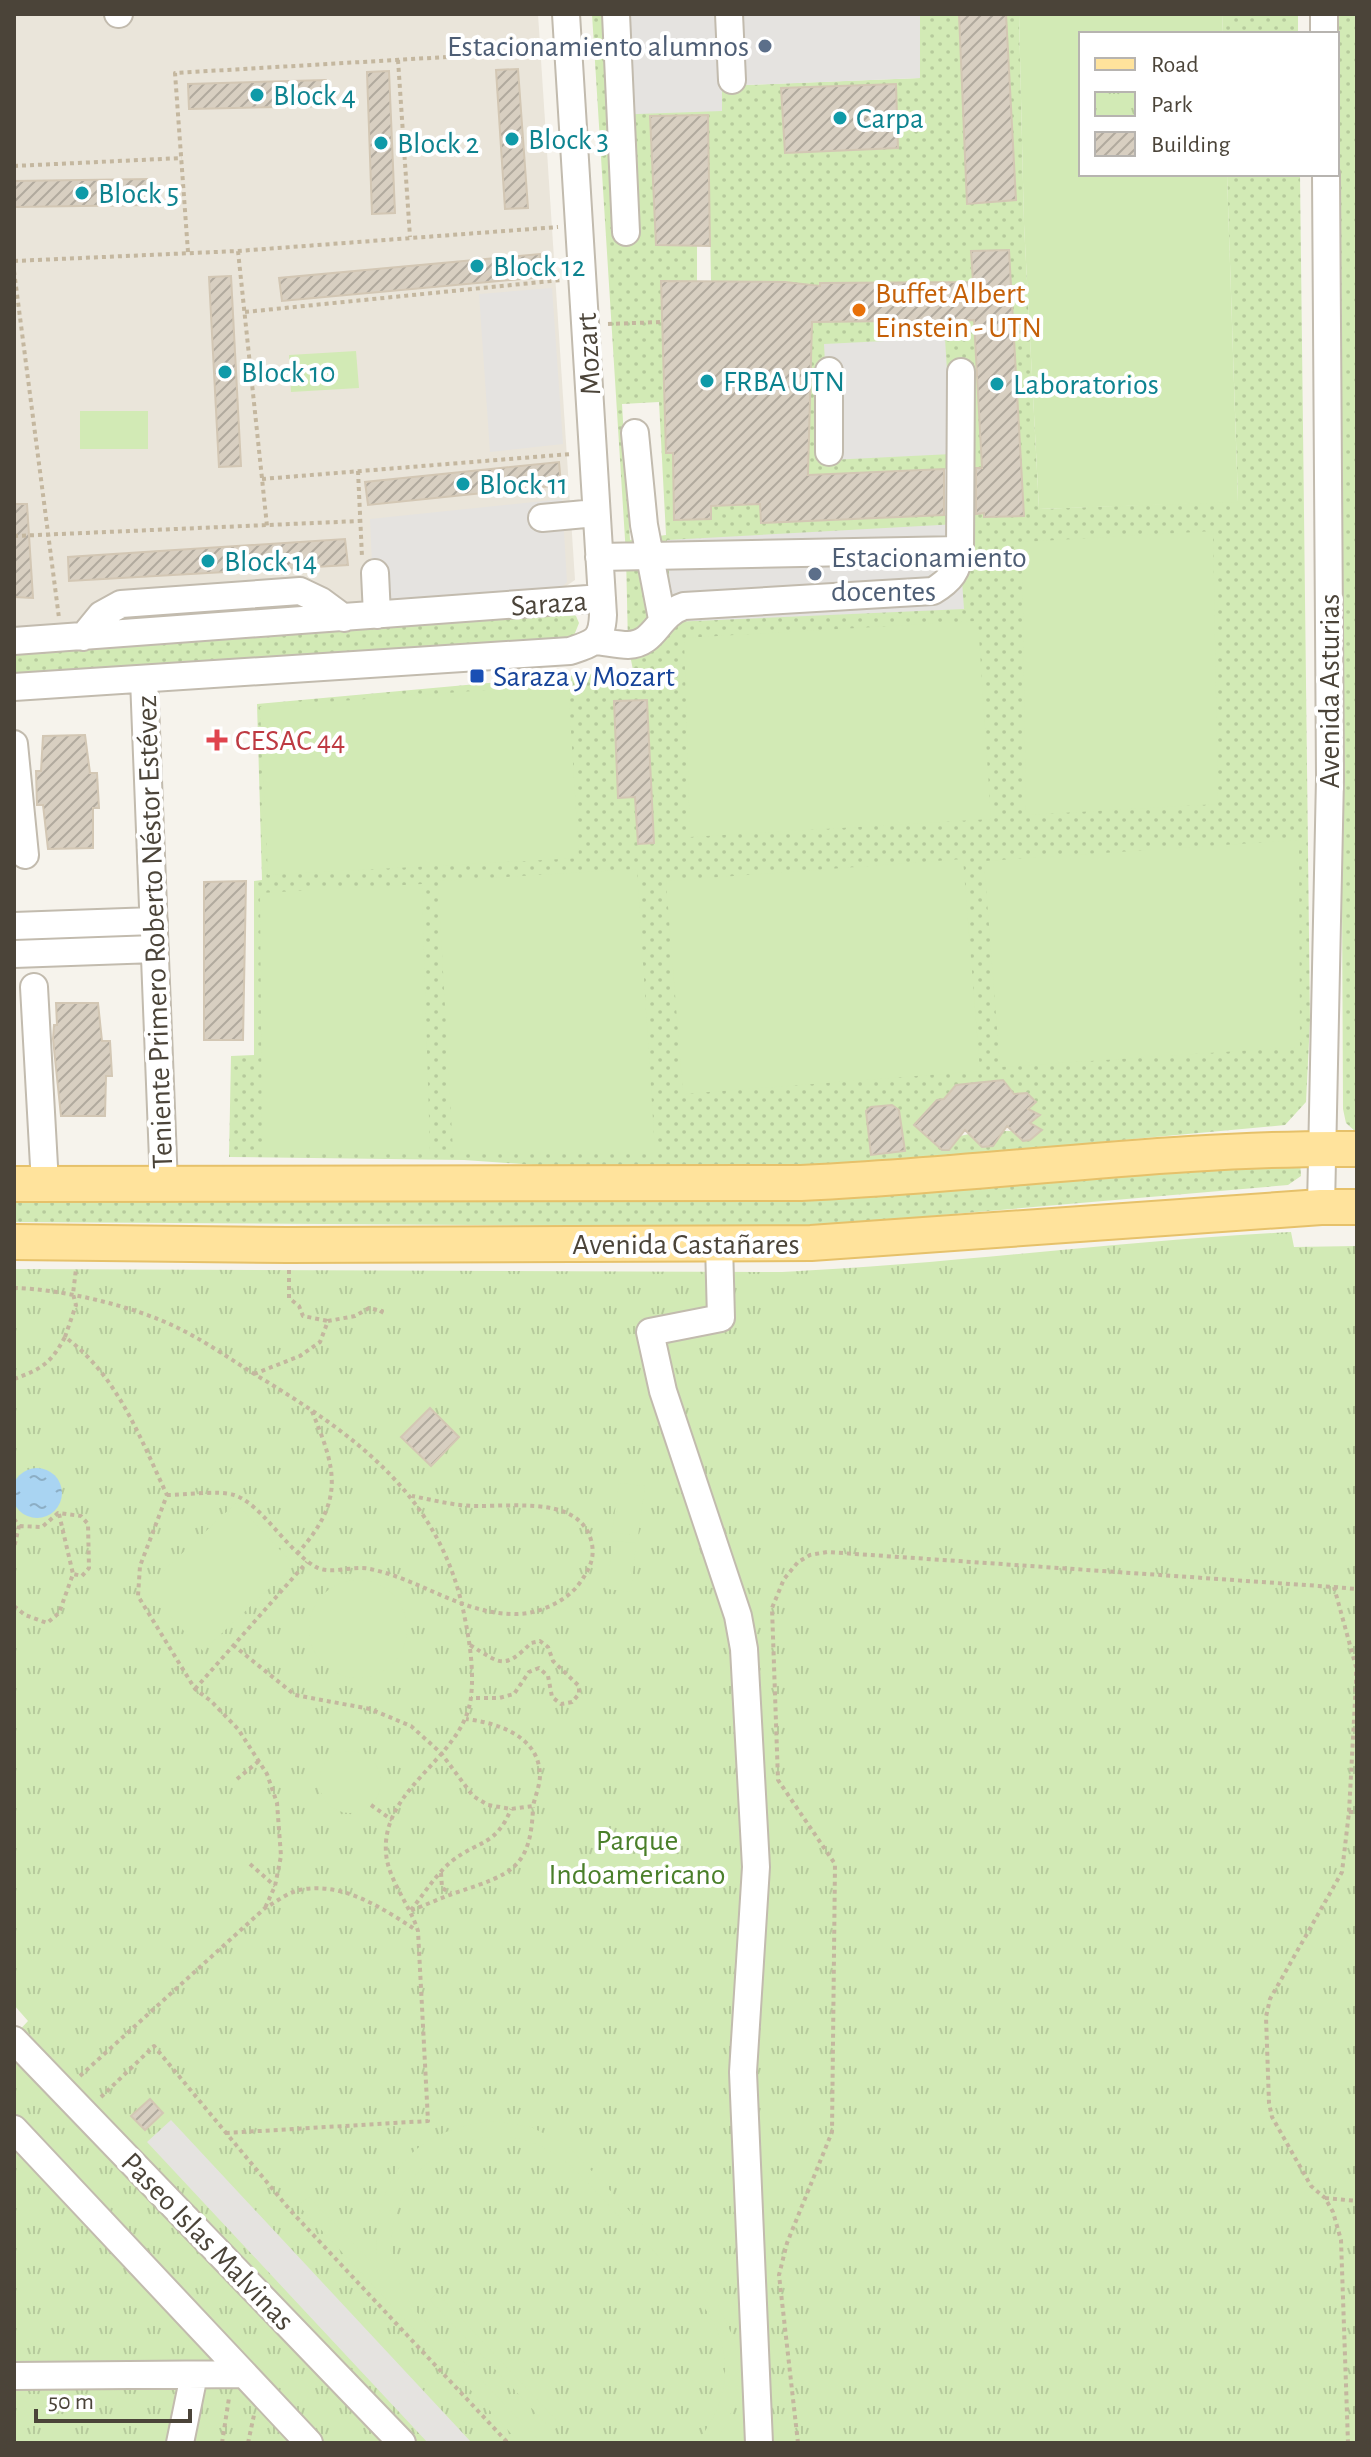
<svg xmlns="http://www.w3.org/2000/svg" width="1371" height="2457" font-family="'Alegreya Sans',sans-serif">
<defs>
<pattern id="grass-dots" width="8" height="8" patternUnits="userSpaceOnUse" patternTransform="scale(2)"><rect width="8" height="8" fill="#d2eab5"/><path d="M2 2h.1M6 6h.1" fill="none" stroke="#b6ca9c" stroke-width="1.8" stroke-linecap="round"/></pattern>
<pattern id="park-tufts" width="24" height="20" patternUnits="userSpaceOnUse" patternTransform="scale(2)"><rect width="24" height="20" fill="#d2eab5"/><path d="M3 7l-1-3M5 7V3M7 7l1-3M15 17l-1-3M17 17v-4M19 17l1-3" fill="none" stroke="#b6ca9c"/></pattern>
<pattern id="water-ripples" width="26" height="14" patternUnits="userSpaceOnUse" patternTransform="scale(2)"><rect width="26" height="14" fill="#a9d4f2"/><path d="M2 4q2-2 4 0t4 0M15 11q2-2 4 0t4 0" fill="none" stroke="#8caec5"/></pattern>
<pattern id="building-hatch" width="6" height="6" patternUnits="userSpaceOnUse" patternTransform="scale(2)"><rect width="6" height="6" fill="#d8cfc1"/><path d="M-1 1l2-2M0 6l6-6M5 7l2-2" fill="none" stroke="#b1aa9e"/></pattern>
</defs>
<rect width="100%" height="100%" fill="#f6f3ec"/>
<path fill="#eae5da" d="M14 14H538L575 580 556 593 14 631Z"/>
<path fill="url(#grass-dots)" fill-rule="evenodd" d="M592 14H610L722 110 721 86 920 78V14H959L968 204 1016 199 1006 14H1019L1024 224 1039 509 1238 501 1227 174H1300L1310 1021 1306 1102 1285 1125 860 1164 665 1174 464 1160 229 1157 231 1056 254 1055V881L262 880 257 704 633 670 628 645 626 555ZM896 84 898 147 786 153 782 88ZM650 116H708L711 281 780 282 782 302 796 283 813 286 808 455 666 453 661 282 697 281V246L656 245ZM1009 250 1024 516 984 517 971 252ZM948 282V320L830 322 820 312V283ZM659 402 666 535 630 540 622 404ZM952 469 954 515 762 523 760 504 711 506V519L675 520 673 470 809 474 810 485 819 475ZM647 700 654 842 635 797H618L614 701ZM1002 1080 1014 1094 1036 1102 1028 1109 1040 1115 1030 1123 1041 1130 1030 1140 1023 1141 1012 1131H1003L993 1146 982 1147 969 1134 960 1136 949 1150H942L929 1139 935 1130 944 1099 956 1085ZM892 1105 899 1110 905 1151 871 1154 866 1111 871 1107Z
M1222 14H1298V34H1223Z
M1338 14H1357V1133L1346 1123 1343 1109Z
M568 611 576 616 579 623 573 638 14 677V648Z
M1300 1161 1301 1176 1288 1185 803 1227 14 1222V1191Z"/>
<path fill="url(#park-tufts)" d="M1291 1232 1294 1247 1357 1246V2443H14V2036L28 2021 14 2005V1269L782 1272C952 1264 1121 1241 1291 1232Z"/>
<path fill="#d2eab5" d="M1019 14H1222L1223 34H1081V174H1227L1238 502 1039 509 1024 224Z
M356 351 359 388 291 392 289 355Z
M80 411H148V449H80Z
M1213 531 1218 804 1026 815 1022 542Z
M978 621 991 819 690 837 684 638Z
M568 684 579 858 268 875 260 707Z
M1299 840 1300 1047 1000 1067 984 861Z
M963 859 980 1071 683 1094 666 881Z
M637 869 655 1151H453L438 881Z
M422 884 430 1152H262L260 893Z
M619 1483 645 1486 638 1536 612 1532Z
M236 1503 294 1565 203 1651 144 1589Z
M613 1541 636 1543 631 1592 607 1589Z
M309 1629a49 49 0 1 1 98 0a49 49 0 1 1-98 0Z
M319 1782a31 31 0 1 1 62 0a31 31 0 1 1-62 0Z
M492 2121 531 2127 567 2145 717 2303 734 2339 739 2378 730 2417 715 2443H696C720 2415 732 2378 721 2341 708 2297 658 2257 626 2224 606 2203 586 2178 562 2159 552 2151 538 2144 525 2140 489 2131 450 2141 423 2167 387 2202 382 2259 409 2301 424 2324 447 2344 466 2364 491 2390 516 2417 542 2443H520L298 2205 309 2197 377 2268C372 2185 404 2131 492 2121Z
M437 2293 560 2424 553 2431 430 2300Z"/>
<path fill="#e5e3e0" d="M610 14H920V78L722 86V111L610 115Z
M552 288 563 444 490 452 479 294Z
M945 338 952 454 830 460 824 344Z
M562 499 567 582 556 593 374 609 370 519Z
M958 524 964 609 672 622 667 540Z
M171 2120 472 2443H428L147 2142Z"/>
<path fill="url(#water-ripples)" d="M12 1493a25 25 0 1 1 50 0a25 25 0 1 1-50 0Z"/>
<path fill="url(#building-hatch)" stroke="#d3c7b4" stroke-width="2" d="M959 14H1006L1016 200 967 204Z
M518 69 528 208 505 209 496 70Z
M389 71 395 213 372 214 367 72Z
M326 80 327 106 189 109 188 84Z
M896 84 898 148 785 153 781 88Z
M708 115 710 246 656 245 650 116Z
M150 179V205L14 207V181Z
M1009 250 1024 516 984 517V513L976 514V468H982L974 320 812 322 808 475 944 469V515L761 523 760 504 711 506V519L674 520 673 453H666L661 281 785 282 820 286V283L973 282 971 251Z
M540 254 543 277 282 301 279 278Z
M231 276 241 466 219 467 209 277Z
M559 462 561 485 368 505 365 482Z
M14 504H27L33 598 14 597Z
M345 539 348 565 69 581 68 557Z
M647 700 654 843 638 844 635 797 618 798 614 701Z
M85 735 90 773H97L99 808H93V848L48 849 43 805H37L36 771H41L43 736Z
M246 881 243 1040H204V882Z
M56 1003H98L102 1041H110L112 1076H106L105 1116H61L53 1039 54 1025H57Z
M1003 1080 1014 1094 1027 1093 1036 1102 1028 1109 1040 1115 1030 1123 1042 1130 1030 1140 1023 1141 1007 1126 993 1146 982 1147 965 1130 949 1150H942L914 1125 937 1100 944 1099 956 1085Z
M892 1105 899 1110 905 1151 871 1155 866 1111 871 1107Z
M430 1408 459 1437 431 1466 401 1437Z
M150 2099 163 2113 145 2130 131 2116Z"/>
<g fill="none" stroke-linecap="round" stroke-linejoin="round">
<defs>
<path id="minor" d="M118 14H119
M616 14 626 232
M729 14 732 80
M1324 14V34
M635 433 644 525 662 619
M829 452V371
M542 518 596 513
M599 557 960 550
M375 573 377 615
M83 637 101 615 121 604 300 591 321 601 344 618
M14 641 602 598
M596 641C606 642 618 645 628 645 656 644 657 615 684 606L933 591C951 580 958 571 960 550L961 372
M144 679 164 1185
M14 687 570 651C594 643 602 641 603 615L566 14
M14 744 25 855
M14 926 154 921
M14 954 155 949
M34 987 45 1184
M1321 1207 1330 778 1326 174
M719 1244 721 1318 650 1332 663 1391 738 1616 744 1649 756 1867 743 2072 759 2443
M14 2040 402 2443
M14 2129 309 2443
M14 2376 244 2374
M180 2443 194 2375"/>
<path id="major" d="M14 1184 801 1183C986 1175 1171 1147 1357 1149
M14 1242 288 1245 811 1243 1321 1207H1357"/>
</defs>
<use href="#minor" stroke="#c2bbae" stroke-width="30"/>
<use href="#major" stroke="#e6c16a" stroke-width="38"/>
<path stroke="#c4b79f" stroke-width="4" stroke-dasharray="4 4" stroke-linecap="butt" d="M398 60 410 237
M14 166 182 158
M238 251 267 526
M188 252 175 73 548 51
M14 261 238 251 558 227
M14 271 59 618
M245 312 561 280
M608 324 662 322
M358 471 362 557
M262 479 571 454
M14 536 360 521
M289 1270V1298L299 1306 303 1316 328 1321
M14 1288C62 1289 134 1306 178 1328 205 1341 230 1359 256 1375 355 1435 442 1496 465 1619 470 1644 474 1671 471 1697 464 1758 381 1787 386 1853 388 1880 410 1905 418 1931L428 2121 226 2133
M65 1337 76 1305 73 1294 76 1269
M254 1374 300 1356 320 1342 328 1321 355 1316 369 1308 382 1311 380 1315
M14 1379C42 1369 51 1363 65 1337 118 1376 140 1438 167 1495L140 1566 138 1596 195 1689 211 1701 238 1729 267 1774 277 1803 281 1856 275 1886 265 1908
M167 1495C185 1495 219 1490 234 1495 262 1504 286 1550 316 1567 330 1575 354 1565 370 1569 420 1579 462 1614 514 1614 536 1615 566 1602 579 1584 589 1570 596 1558 591 1540 577 1491 499 1510 460 1505 444 1503 428 1499 412 1496
M59 1514 73 1574
M14 1519 19 1526 14 1548
M297 1554C345 1500 337 1471 311 1409
M1334 1587 1357 1589
M14 1606 25 1615 47 1623 59 1613 73 1574 82 1576 89 1568 88 1524 81 1516 58 1513 42 1527 19 1526
M233 1645 295 1695 370 1709 411 1726 441 1753 473 1796 488 1805 511 1809 533 1806C535 1797 540 1785 540 1775 539 1736 498 1723 466 1719
M470 1645C501 1664 504 1670 531 1643L540 1641 548 1647 553 1661 579 1686V1694L572 1702 561 1704 552 1697 548 1676 539 1668 529 1672 514 1694 499 1698H471
M195 1689 307 1562
M237 1779 259 1761
M371 1805 392 1820
M1349 1812H1357
M250 1864 275 1886
M441 1873 442 1888 451 1893
M411 1910C427 1905 442 1897 458 1892 512 1874 531 1868 533 1807
M411 1910C424 1894 436 1874 452 1861 479 1840 496 1846 511 1809
M80 2076 265 1908C276 1902 287 1893 299 1890 342 1881 382 1908 416 1930
M101 2097 154 2046 290 2210 508 2443
M1325 2198 1357 2201
M222 2443 229 2398
M248 2443 254 2415
M798 2443 779 2275 787 2243 832 2132 835 1864 778 1780 772 1608 784 1579 798 1562 810 1555 827 1552 1334 1587 1356 1667V1683L1349 1812 1342 1872 1270 1999 1266 2017 1269 2103 1272 2117 1311 2186 1325 2198 1333 2212 1341 2240 1348 2443"/>
<use href="#minor" stroke="#fff" stroke-width="26"/>
<use href="#major" stroke="#ffe39c" stroke-width="34"/>
</g>
<g fill="#5c6f8a" stroke="#fff" stroke-width="3">
<circle cx="765" cy="46" r="8"/>
<circle cx="815" cy="574" r="8"/>
</g>
<g fill="#0f9aa8" stroke="#fff" stroke-width="3">
<circle cx="257" cy="95" r="8"/>
<circle cx="840" cy="118" r="8"/>
<circle cx="512" cy="139" r="8"/>
<circle cx="381" cy="143" r="8"/>
<circle cx="82" cy="193" r="8"/>
<circle cx="477" cy="266" r="8"/>
<circle cx="225" cy="372" r="8"/>
<circle cx="707" cy="381" r="8"/>
<circle cx="997" cy="384" r="8"/>
<circle cx="463" cy="484" r="8"/>
<circle cx="208" cy="561" r="8"/>
</g>
<circle fill="#e8710a" stroke="#fff" stroke-width="3" cx="859" cy="310" r="8"/>
<rect fill="#1a4fb4" stroke="#fff" stroke-width="3" x="469" y="668" width="16" height="16" rx="4"/>
<path fill="#e0444e" stroke="#fff" stroke-width="3" d="M213 728h8v8h8v8h-8v8h-8v-8h-8v-8h8z"/>
<g text-anchor="middle" stroke-width="8" stroke-linejoin="round" paint-order="stroke">
<g font-size="30" fill="#4e5e75" stroke="#fff" text-anchor="end">
<text x="749" y="56">Estacionamiento alumnos</text>
<text x="831" y="567" text-anchor="start">Estacionamiento<tspan x="831" dy="34">docentes</tspan></text>
</g>
<g font-size="30" fill="#0d838f" stroke="#fff" text-anchor="start">
<text x="273" y="105">Block 4</text>
<text x="856" y="128">Carpa</text>
<text x="528" y="149">Block 3</text>
<text x="397" y="153">Block 2</text>
<text x="98" y="203">Block 5</text>
<text x="493" y="276">Block 12</text>
<text x="241" y="382">Block 10</text>
<text x="723" y="391">FRBA UTN</text>
<text x="1013" y="394">Laboratorios</text>
<text x="479" y="494">Block 11</text>
<text x="224" y="571">Block 14</text>
</g>
<g font-size="30" fill="#c56008" stroke="#fff" text-anchor="start">
<text x="875" y="303">Buffet Albert<tspan x="875" dy="34">Einstein - UTN</tspan></text>
</g>
<g font-size="30" fill="#4b4439" stroke="#fff">
<text transform="translate(588 354) rotate(-93)" y="10">Mozart</text>
<text transform="translate(549 603) rotate(-4)" y="10">Saraza</text>
<text transform="translate(1329 691) rotate(-90)" y="10">Avenida Asturias</text>
<text transform="translate(154 932) rotate(-92)" y="10">Teniente Primero Roberto Néstor Estévez</text>
<text x="686" y="1254">Avenida Castañares</text>
<text transform="translate(208 2241) rotate(46)" y="10">Paseo Islas Malvinas</text>
</g>
<g font-size="30" fill="#164399" stroke="#fff" text-anchor="start">
<text x="493" y="686">Saraza y Mozart</text>
</g>
<g font-size="30" fill="#be3a42" stroke="#fff" text-anchor="start">
<text x="235" y="750">CESAC 44</text>
</g>
<g font-size="30" fill="#4a7f2a" stroke="#fff">
<text x="637" y="1850">Parque<tspan x="637" dy="34">Indoamericano</tspan></text>
</g>
</g>
<rect width="1371" height="2457" fill="none" stroke="#4b4439" stroke-width="32"/>
<rect x="1079" y="32" width="260" height="144" fill="#ffffff" stroke="#b7b4b0" stroke-width="2"/>
<rect x="1095" y="58" width="40" height="12" fill="#ffe39c" stroke="#b7b4b0" stroke-width="2"/>
<text x="1151" y="72" font-size="24" fill="#4b4439">Road</text>
<rect x="1095" y="92" width="40" height="24" fill="url(#park-tufts)" stroke="#b7b4b0" stroke-width="2"/>
<text x="1151" y="112" font-size="24" fill="#4b4439">Park</text>
<rect x="1095" y="132" width="40" height="24" fill="url(#building-hatch)" stroke="#b7b4b0" stroke-width="2"/>
<text x="1151" y="152" font-size="24" fill="#4b4439">Building</text>
<path d="M36 2409v12h154v-12" fill="none" stroke="#4b4439" stroke-width="4"/>
<text x="48" y="2409" font-size="24" fill="#4b4439" stroke="#ffffff" stroke-width="6" paint-order="stroke">50 m</text>
</svg>
